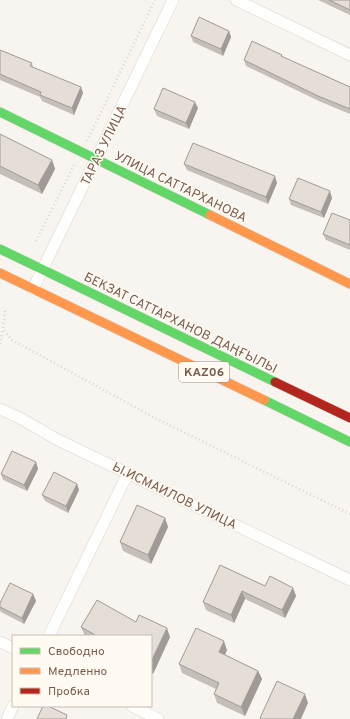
<svg xmlns="http://www.w3.org/2000/svg" width="350" height="719" font-family="Overpass,sans-serif">
<rect width="100%" height="100%" fill="#f8f5f0"/>
<g fill="none" stroke-linecap="round" stroke-linejoin="round">
<defs>
<path id="street" d="M236 0 350 55
M33 289 173 0
M0 409 20 418 58 440 350 580
M49 636 128 473
M0 642 13 648
M132 706 158 719
M7 719 13 706"/>
<path id="fast" d="M0 112 210 215
M0 249 275 382
M264 400 350 442"/>
<path id="slow" d="M210 215 350 284
M0 273 264 400"/>
<path id="jam" d="M275 382 350 418"/>
</defs>
<use href="#street" stroke="#d8d2cd" stroke-width="12"/>
<use href="#fast" stroke="#d8d2cb" stroke-width="10"/>
<use href="#slow" stroke="#d8d2cb" stroke-width="10"/>
<use href="#jam" stroke="#d8d2cb" stroke-width="10"/>
<path stroke="#dad5d0" stroke-width="2.5" stroke-dasharray="1 3" stroke-linecap="butt" d="M87 141 155 0
M36 241 75 163
M5 311 3 329 12 340 157 419 350 514
M0 344 3 329"/>
<use href="#street" stroke="#fefefd" stroke-width="11"/>
<use href="#fast" stroke="#63d668" stroke-width="9"/>
<use href="#slow" stroke="#ff974d" stroke-width="9"/>
<use href="#jam" stroke="#b3261e" stroke-width="9"/>
</g>
<path fill="#c5bfb9" d="M318 0H350V15Z
M229 31 231 37 223 56 193 42 191 36Z
M0 50 32 63 33 67 83 93 74 115 42 101 40 97 0 80Z
M282 55 283 57 350 87V114L321 102 246 66 244 60Z
M198 108 189 129 157 116 154 109Z
M0 134 52 160 55 169 42 194 0 174Z
M184 164 277 183 268 204 187 170Z
M332 198 324 218 291 205 289 199Z
M350 220V250L326 240 323 234Z
M36 462 38 469 27 491 3 480 1 474Z
M77 484 79 490 68 513 45 501 42 495Z
M165 518 168 527 151 564 123 551 120 542Z
M220 565 265 586 293 588 296 596 285 618 245 599 234 623 206 610 203 602Z
M33 594 36 601 24 624 1 612 0 610V603Z
M81 627 170 637 153 674 151 673V636H85Z
M227 650 225 655 258 671 262 679 245 716 217 703 214 694 216 689 182 673 179 664Z"/>
<path fill="#a09b96" d="M229 31 231 37 223 56 221 49Z
M81 87 83 93 74 115 72 108Z
M195 102 198 108 189 129 186 123Z
M52 160 55 169 42 194 38 185Z
M275 176 277 183 268 204 266 197Z
M330 191 332 198 324 218 321 212Z
M36 462 38 469 27 491 24 485Z
M77 484 79 490 68 513 66 506Z
M165 518 168 527 151 564 148 555Z
M293 588 296 596 285 618 282 610Z
M242 591 245 599 234 623 231 615Z
M33 594 36 601 24 624 22 618Z
M167 628 170 637 153 674 151 669V662Z
M224 641 227 650 222 661 219 652Z
M258 671 262 679 245 716 241 707Z
M305 694 308 703 301 719H293Z"/>
<path fill="#e5ded7" stroke="#a09b96" d="M329 0H350V10Z
M199 17 229 31 221 49 191 36Z
M252 41 282 55 281 56 350 87V109L318 96 244 60Z
M0 50 32 63 30 66 81 87 72 108 40 95 41 92 0 74Z
M163 88 195 102 186 123 154 109Z
M0 134 52 160 38 185 0 166Z
M193 143 275 176 266 197 184 164Z
M298 178 330 191 321 212 289 199Z
M332 213 350 220V245L323 234Z
M12 451 36 462 24 485 1 474Z
M54 472 77 484 66 506 42 495Z
M137 505 165 518 148 555 120 542Z
M220 565 265 586 270 576 293 588 282 610 242 591 231 615 203 602Z
M10 583 33 594 22 618 0 607V603Z
M97 600 136 622 139 615 167 628 151 662V636H97L81 627Z
M196 628 224 641 219 652 258 671 241 707 214 694 219 683 179 664Z
M277 681 305 694 293 719H262L260 718Z
M43 706H48L67 715 66 719H37Z"/>
<g text-anchor="middle" stroke-width="3" stroke-linejoin="round" paint-order="stroke">
<rect fill="#fffaf2" stroke="#a08c7f" stroke-width="1" x="179" y="362" width="50" height="20" rx="3"/>
<g font-size="12" font-weight="bold" fill="#785d4e">
<text x="204" y="376">KАZ06</text>
</g>
<g font-size="13" fill="#785d4e" stroke="#fffaf2">
<text transform="translate(103 145) rotate(-64)" y="5">ТАРАЗ УЛИЦА</text>
<text transform="translate(181 186) rotate(26)" y="5">УЛИЦА САТТАРХАНОВА</text>
<text transform="translate(181 322) rotate(26)" y="5">БЕКЗАТ САТТАРХАНОВ ДАҢҒЫЛЫ</text>
<text transform="translate(175 495) rotate(26)" y="5">Ы.ИСМАИЛОВ УЛИЦА</text>
</g>
</g>
<rect x="12" y="635" width="140" height="72" fill="#fffaf2" stroke="#c9bbb0"/>
<rect x="20" y="648" width="20" height="6" fill="#63d668" stroke="#c9bbb0"/>
<text x="48" y="655" font-size="12" fill="#785d4e">Свободно</text>
<rect x="20" y="668" width="20" height="6" fill="#ff974d" stroke="#c9bbb0"/>
<text x="48" y="675" font-size="12" fill="#785d4e">Медленно</text>
<rect x="20" y="688" width="20" height="6" fill="#b3261e" stroke="#c9bbb0"/>
<text x="48" y="695" font-size="12" fill="#785d4e">Пробка</text>
</svg>
